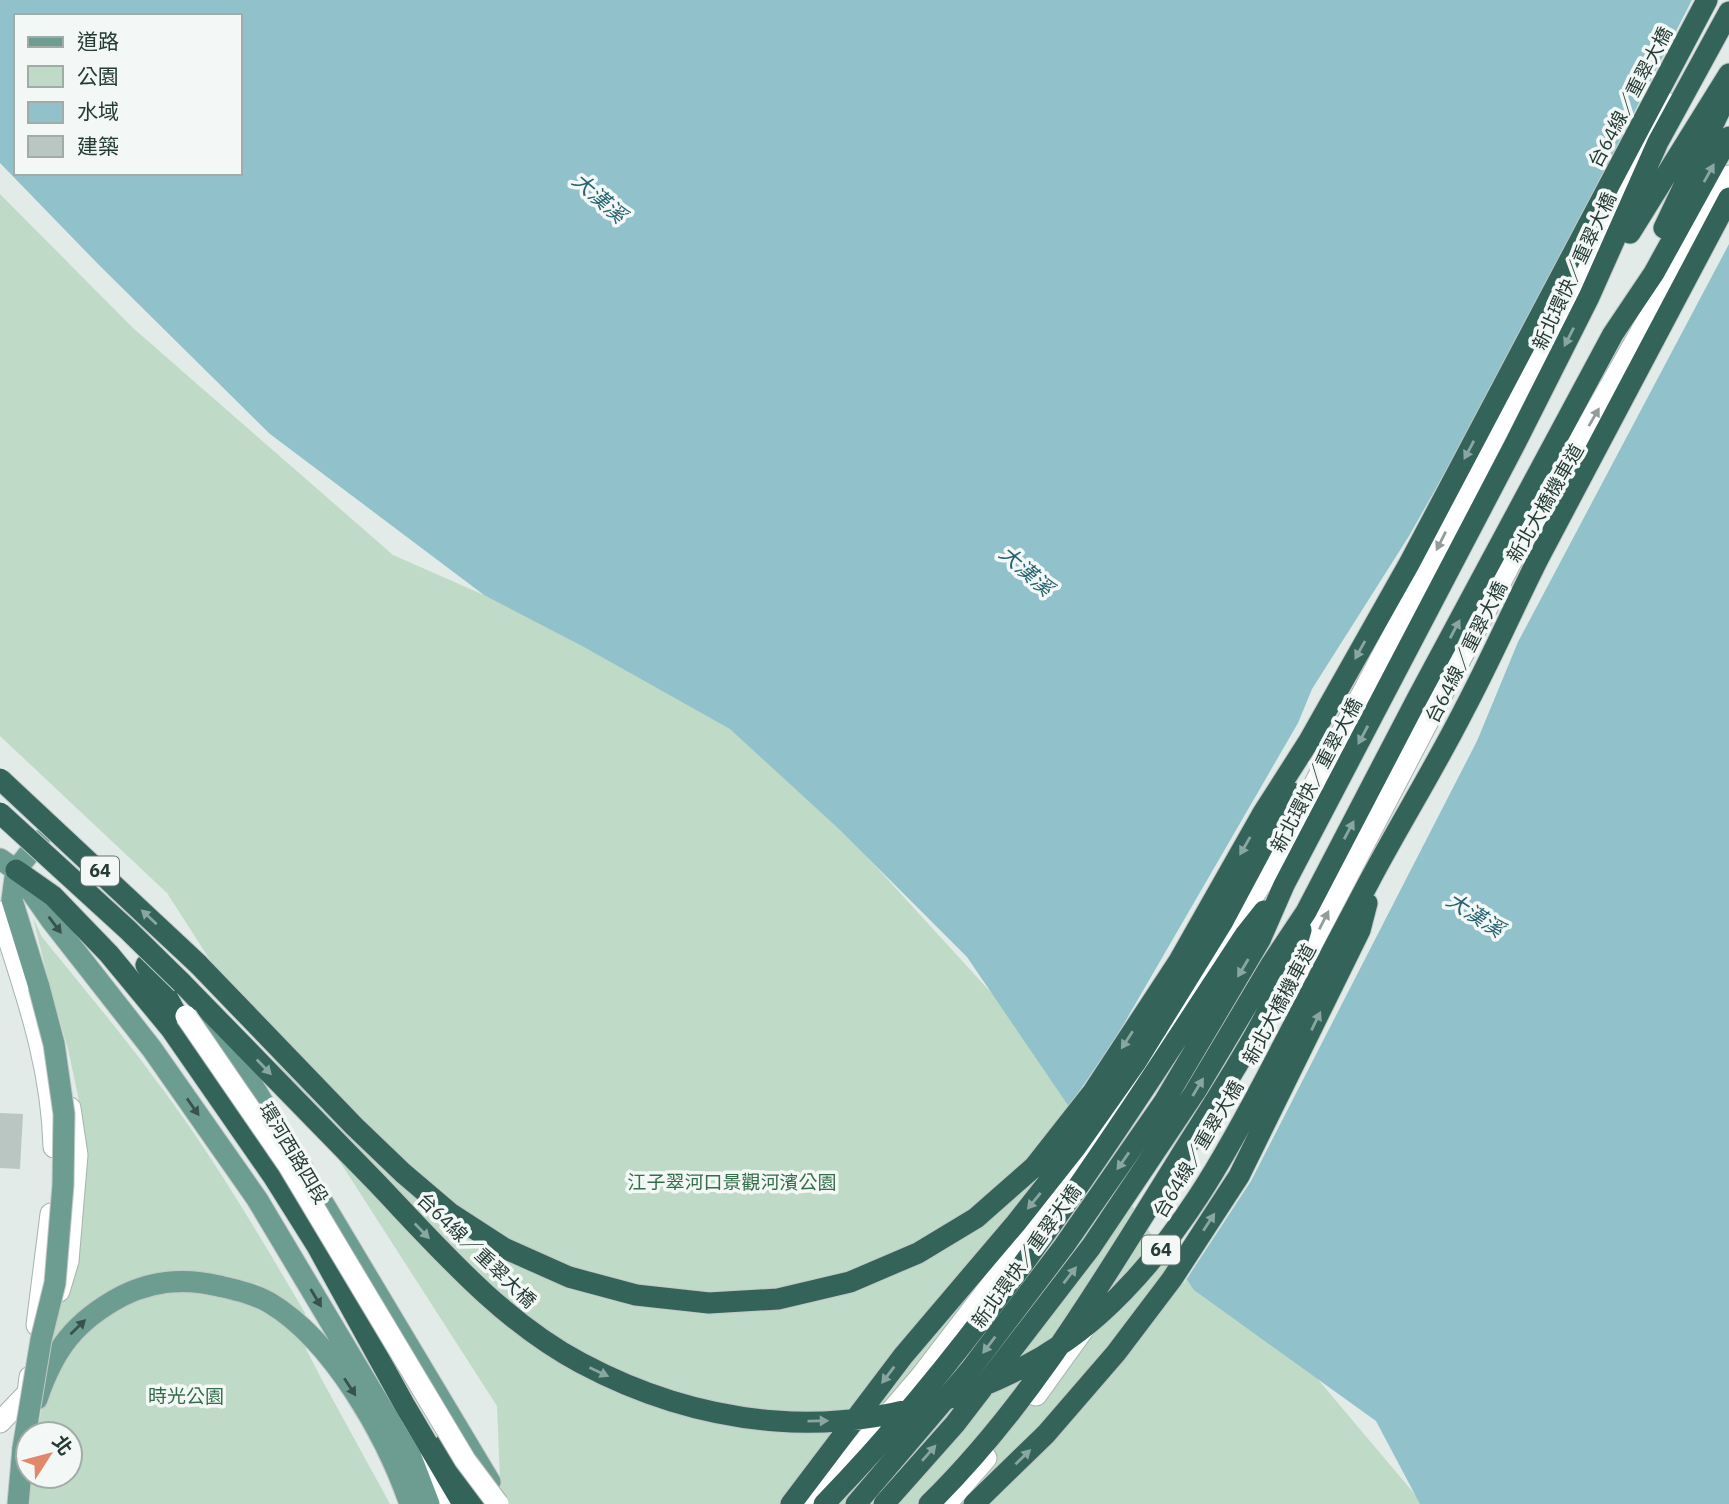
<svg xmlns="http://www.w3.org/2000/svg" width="1729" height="1504" font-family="'IBM Plex Sans','Noto Sans TC',sans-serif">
<rect width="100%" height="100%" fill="#e3ebe8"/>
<path fill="#bfdac6" d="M0 194 133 328 393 555 725 701 1006 1009 1423 1504H501L497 1406 167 893 0 736Z
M33 918 42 937C80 984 119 1030 155 1079 211 1153 258 1233 305 1313V1318L258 1284 208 1275 157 1276 39 1364 86 1168 80 1105 68 1049 50 987Z
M196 1286 259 1303 306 1340V1349L321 1378 390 1504H26L30 1476H70V1434H36L48 1384 69 1346 123 1303 162 1290Z"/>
<path fill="#91c1ca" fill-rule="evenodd" d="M0 0H1729V1504H1420L1376 1421 1194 1290 967 957 839 829 730 729 584 647 484 595 270 434 98 264 0 163ZM16 16H240V173H16Z"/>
<path fill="#e3ebe8" d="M1692 0H1729V244L1518 642 1477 741 1251 1181 1184 1283 1067 1109 1115 1039 1298 723 1312 689 1409 536 1488 396Z"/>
<path fill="#b9c6c1" d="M0 1113 23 1114 20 1169 0 1168Z"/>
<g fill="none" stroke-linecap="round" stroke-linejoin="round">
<defs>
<path id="minor" d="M0 912C25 991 52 1063 54 1147
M1281 1003 1512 560 1729 176
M59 1291 68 1261 77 1155 70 1108
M37 1325 51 1214
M1036 1395 1085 1327
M0 1422 28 1393 30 1377
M407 1430 451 1504
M808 1504 833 1479 923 1374 1048 1211 1130 1091 1266 876 1395 632 1665 102
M946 1504 986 1458"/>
<path id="major" d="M0 859 16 870 51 920 152 1049 257 1199 411 1457 429 1504
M39 987 12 900 16 870 39 841
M205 1018 234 1054 490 1482
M37 1399C54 1349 75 1321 122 1296 153 1280 186 1278 219 1286 236 1290 255 1294 270 1303 333 1341 386 1435 410 1504
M18 1504 23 1448 28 1430"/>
<path id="highway" d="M1664 228 1729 91
M1630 233 1729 74
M16 870 53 896 109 954 171 1029 273 1176 317 1246 404 1404 463 1504
M198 964 354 1126 403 1173 450 1213 504 1248 569 1277 636 1295 709 1303 778 1299 850 1282 918 1253 976 1218 1034 1167 1093 1092 1179 961 1263 813 1309 741 1409 564 1707 0
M146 965 165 993 186 1032
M182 983C246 1049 311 1115 375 1181 438 1247 500 1320 581 1363 641 1395 708 1416 776 1421 885 1430 1017 1388 1099 1315 1179 1243 1227 1153 1276 1059 1307 999 1339 938 1371 878 1401 822 1435 767 1464 710 1490 661 1513 609 1538 559 1601 438 1665 318 1729 198
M444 1445 457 1467 484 1504
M791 1504 903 1356 1016 1223 1076 1147 1136 1062 1222 923 1277 820 1289 791
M824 1504C987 1337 1117 1130 1245 935L1264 911
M856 1504 970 1370 1064 1246 1164 1102 1260 940 1284 885 1516 442 1589 297 1658 142 1729 12
M884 1504 955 1424 1091 1247 1195 1092 1272 963 1306 912 1417 699 1613 334 1654 273 1729 137
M929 1504C1031 1404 1103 1280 1178 1160 1220 1092 1280 1006 1301 930
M974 1504 1046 1434 1116 1353 1172 1279 1239 1176 1360 930 1367 903"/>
</defs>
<use href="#minor" stroke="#a6b3af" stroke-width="23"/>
<use href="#major" stroke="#c2c8c6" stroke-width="23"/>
<use href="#highway" stroke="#c2c8c6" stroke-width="23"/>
<use href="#minor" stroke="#fff" stroke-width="21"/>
<use href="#major" stroke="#6d9c90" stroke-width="21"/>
<use href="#highway" stroke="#34635a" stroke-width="21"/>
<defs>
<path id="minor-bridge" d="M186 1016 289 1166 465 1460 498 1504"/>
<path id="major-bridge" d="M23 1448 41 1340 55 1283 63 1185 64 1114 54 1044 39 987"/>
<path id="highway-bridge" d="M0 779 198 964
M0 813 128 930 182 983"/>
</defs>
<use href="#minor-bridge" stroke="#a6b3af" stroke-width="23" stroke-linecap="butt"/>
<use href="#major-bridge" stroke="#c2c8c6" stroke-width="23" stroke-linecap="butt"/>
<use href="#highway-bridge" stroke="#c2c8c6" stroke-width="23" stroke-linecap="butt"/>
<use href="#minor-bridge" stroke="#fff" stroke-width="21"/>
<use href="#major-bridge" stroke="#6d9c90" stroke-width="21"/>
<use href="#highway-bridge" stroke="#34635a" stroke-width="21"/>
</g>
<defs><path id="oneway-solid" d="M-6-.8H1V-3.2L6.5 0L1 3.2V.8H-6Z" transform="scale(1.75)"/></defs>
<g fill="#8aa6a0">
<use href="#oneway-solid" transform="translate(1709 173) rotate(-61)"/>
<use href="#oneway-solid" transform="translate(1569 337) rotate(117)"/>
<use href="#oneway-solid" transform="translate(1469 450) rotate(118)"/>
<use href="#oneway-solid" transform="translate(1455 629) rotate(-62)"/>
<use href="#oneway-solid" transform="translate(1360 650) rotate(119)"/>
<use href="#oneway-solid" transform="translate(1363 735) rotate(118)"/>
<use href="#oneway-solid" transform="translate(1349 830) rotate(-62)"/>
<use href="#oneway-solid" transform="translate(1245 846) rotate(120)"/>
<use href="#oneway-solid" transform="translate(149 917) rotate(-137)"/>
<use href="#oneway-solid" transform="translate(1243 968) rotate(121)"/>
<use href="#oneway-solid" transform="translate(1316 1021) rotate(-64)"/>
<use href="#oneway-solid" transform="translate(1127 1040) rotate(123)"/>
<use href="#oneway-solid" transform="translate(264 1067) rotate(46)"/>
<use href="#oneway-solid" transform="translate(1198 1087) rotate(-59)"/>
<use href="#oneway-solid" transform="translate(1123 1161) rotate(125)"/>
<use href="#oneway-solid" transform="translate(1034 1201) rotate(129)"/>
<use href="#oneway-solid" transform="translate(1209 1222) rotate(-57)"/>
<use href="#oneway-solid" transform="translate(422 1231) rotate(46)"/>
<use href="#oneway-solid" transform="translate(1070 1275) rotate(-52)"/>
<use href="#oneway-solid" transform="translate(989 1345) rotate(127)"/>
<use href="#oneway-solid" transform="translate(599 1372) rotate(25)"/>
<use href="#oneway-solid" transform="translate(888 1375) rotate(127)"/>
<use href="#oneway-solid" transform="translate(818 1421) rotate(-1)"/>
<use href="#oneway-solid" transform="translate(929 1453) rotate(-49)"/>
<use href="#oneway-solid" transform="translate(1023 1457) rotate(-44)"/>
</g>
<g fill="#929d9a">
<use href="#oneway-solid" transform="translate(1594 417) rotate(-60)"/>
<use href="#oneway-solid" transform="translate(1441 541) rotate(117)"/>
<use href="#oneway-solid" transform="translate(1324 920) rotate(-63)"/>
</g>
<g fill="#37534c">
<use href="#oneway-solid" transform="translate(55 925) rotate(53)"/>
<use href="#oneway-solid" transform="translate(193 1107) rotate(55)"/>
<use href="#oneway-solid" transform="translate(316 1298) rotate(59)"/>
<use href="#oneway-solid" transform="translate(78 1327) rotate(-44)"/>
<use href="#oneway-solid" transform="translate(350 1387) rotate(57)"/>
</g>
<g text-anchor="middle" stroke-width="7" stroke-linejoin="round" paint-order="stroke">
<g fill="#f3f8f6" stroke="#63746f" stroke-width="2">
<rect x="81" y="856.5" width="38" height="29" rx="5"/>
<rect x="1142" y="1235.5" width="38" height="29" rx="5"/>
</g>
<g font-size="18" font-weight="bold" fill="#253b35">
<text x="100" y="877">64</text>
<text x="1161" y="1256">64</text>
</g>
<g font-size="19" fill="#253b35" stroke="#f3f8f6">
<text transform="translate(1630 97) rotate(-62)" y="7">台64線／重翠大橋</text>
<text transform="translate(1574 271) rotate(-65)" y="7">新北環快／重翠大橋</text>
<text transform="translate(1545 503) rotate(-60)" y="7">新北大橋機車道</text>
<text transform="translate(1466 652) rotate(-63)" y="7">台64線／重翠大橋</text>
<text transform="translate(1316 775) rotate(-62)" y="7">新北環快／重翠大橋</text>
<text transform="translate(1279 1004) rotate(-62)" y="7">新北大橋機車道</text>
<text transform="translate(1198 1149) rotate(-59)" y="7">台64線／重翠大橋</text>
<text transform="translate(294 1153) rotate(59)" y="7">環河西路四段</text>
<text transform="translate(477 1250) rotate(44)" y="7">台64線／重翠大橋</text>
<text transform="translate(1026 1256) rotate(-54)" y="7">新北環快／重翠大橋</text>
</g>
<g font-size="19" fill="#346d4a" stroke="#f3f8f6">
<text x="732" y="1189">江子翠河口景觀河濱公園</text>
<text x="186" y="1403">時光公園</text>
</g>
<g font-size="21" font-style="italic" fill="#266370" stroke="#f3f8f6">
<text transform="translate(599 198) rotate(41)" y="7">大漢溪</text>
<text transform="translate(1026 571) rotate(41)" y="7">大漢溪</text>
<text transform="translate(1475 915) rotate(33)" y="7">大漢溪</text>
</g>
</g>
<rect x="14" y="14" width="228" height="161" fill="#f3f8f6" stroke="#a1aca9" stroke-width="2"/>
<rect x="28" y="37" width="35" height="10" fill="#6d9c90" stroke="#a1aca9" stroke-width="2"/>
<text x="77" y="49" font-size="21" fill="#253b35">道路</text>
<rect x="28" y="66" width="35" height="21" fill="#bfdac6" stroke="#a1aca9" stroke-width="2"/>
<text x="77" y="84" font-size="21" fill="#253b35">公園</text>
<rect x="28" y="102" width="35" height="21" fill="#91c1ca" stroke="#a1aca9" stroke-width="2"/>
<text x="77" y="119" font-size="21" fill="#253b35">水域</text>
<rect x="28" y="136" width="35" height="21" fill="#b9c6c1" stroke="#a1aca9" stroke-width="2"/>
<text x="77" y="154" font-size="21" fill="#253b35">建築</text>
<g transform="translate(49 1455) rotate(54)"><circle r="33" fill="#f3f8f6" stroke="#a1aca9" stroke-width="2"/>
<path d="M0-5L12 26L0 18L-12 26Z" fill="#e2886a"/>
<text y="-10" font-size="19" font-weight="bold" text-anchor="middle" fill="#253b35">北</text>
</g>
</svg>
